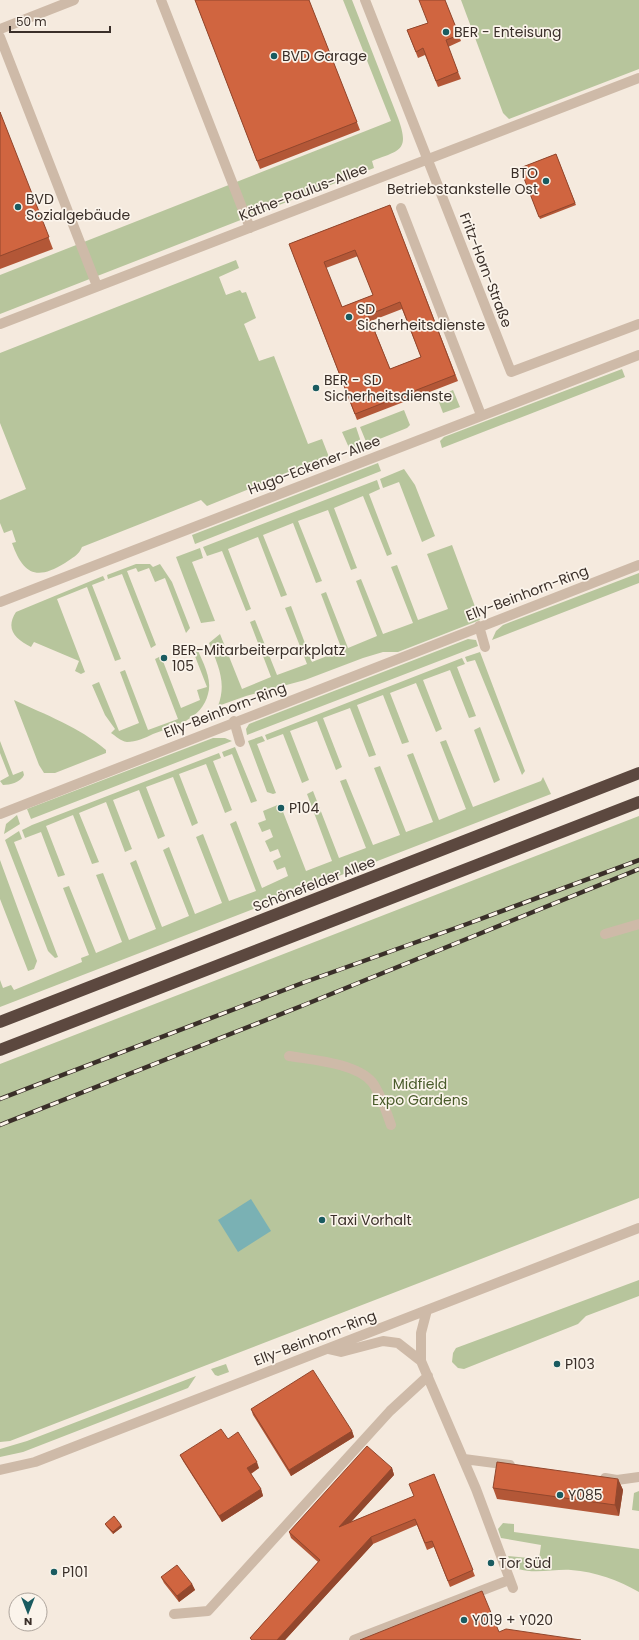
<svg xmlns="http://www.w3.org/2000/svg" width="639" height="1640" font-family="Poppins,sans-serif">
<rect width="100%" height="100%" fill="#f5eade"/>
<path fill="#b7c59c" d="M343 0H352L398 118C410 151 400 150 372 161L374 168 0 314V275L391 121Z
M461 0H639V69L509 119 503 113Z
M236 260 239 268 219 277 226 295 240 290 242 293 246 292 256 318 244 324 259 361 274 356 308 444 322 439 329 457 207 506 201 500 82 547C79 555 72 558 65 563 36 581 23 574 12 543L16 542 12 530 4 533 0 523V500L26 489 0 423V353Z
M622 369 625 377 442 448 440 441 444 437Z
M453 390 460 407 443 413 437 397Z
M404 410 410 425 407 428 367 444 360 427Z
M356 427 362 445 350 450 342 432Z
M378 463 381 471 195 544 192 535Z
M404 469 415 485 435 536 422 542 399 482 383 488 380 479Z
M377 480 380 489 369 494 392 554 387 556 363 496 334 508 357 568 351 570 328 510 298 521 322 581 316 583 293 523 263 535 287 595 281 597 258 537 228 549 251 609 246 611 222 551 207 556 203 547Z
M452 545 480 620 398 652H383L363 658 305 680 246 696 218 706C227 683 218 665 209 643L220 634 242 689 271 677 250 622 255 620 277 675 307 664 285 608 291 606 312 662 342 650 321 594 326 592 348 648 377 636 356 581 361 579 383 634 413 623 391 567 397 565 418 620 448 609 427 554Z
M200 548 203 558 192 562 215 621 201 623 176 557Z
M136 564H150L153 567 160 564 172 582 190 628 186 633 165 578 155 582 149 568 138 572 136 568 127 571 156 645 151 648 122 574 108 579 107 575Z
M639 573V583L492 640 496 631 503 625Z
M103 576 105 580 92 585 121 659 115 661 87 587 57 599 85 672 81 674 75 671 79 661 34 642 31 647C15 639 5 629 16 612Z
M468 639 476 640 478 646 247 735 246 729 249 724Z
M195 644C201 659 213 678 208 694 202 719 175 726 153 734 145 738 136 742 127 742 120 741 116 736 111 733L115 729 105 715 92 685 99 682 119 731 139 723 120 672 125 670 148 730 178 719 155 659 161 656 181 708 200 700 197 690 207 687 191 646Z
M480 652 525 771 522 775 475 660 467 662 465 657Z
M462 658 465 664 457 667 476 716 469 718 450 670 423 680 442 729 436 732 416 683 390 693 409 742 402 744 383 695 357 705 376 755 369 757 350 708 323 718 342 767 336 770 317 721 290 731 309 780 302 783 283 734 267 740 265 735Z
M14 700C46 715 79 727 106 750V753L55 773H44L39 765Z
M480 727 500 780 494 783 474 730Z
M262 736 265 741 257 744 276 793 273 794 267 792 248 741Z
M213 738H225L232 741 31 819 27 809Z
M446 740 473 807 541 781 543 777 551 794 0 1007V980L3 988 11 985 14 990 82 962 81 958 89 955 63 888 69 886 96 953 122 942 96 875 103 873 129 940 156 929 130 863 136 860 162 927 189 916 163 850 169 847 195 914 222 903 196 837 203 834 229 901 256 891 230 824 236 821 262 888 288 876 285 867 277 870 273 861 281 857 278 849 270 852 265 841 273 837 270 829 262 832 258 823 266 820 263 811 280 804 306 871 332 861 307 794 313 791 339 858 366 848 340 781 346 779 373 845 400 835 374 768 380 766 406 832 433 822 407 755 413 753 439 820 466 809 440 742Z
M0 741 13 775 23 771 24 775C21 782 10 785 3 785L0 781 9 776 0 753Z
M235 747 257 801 251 803 232 754 224 757 222 752Z
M219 753 221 758 213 761 232 810 225 813 206 764 179 774 198 823 192 826 173 777 146 787 165 836 158 839 139 790 113 800 132 849 125 852 106 802 79 813 99 862 92 864 73 815 46 826 65 875 58 877 41 832 25 838 22 830 32 825Z
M17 815 20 824 4 834 6 824Z
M639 816V1198L10 1441 0 1442V1064Z
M19 831 22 839 14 842 58 957 55 958 48 951 5 840Z
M0 860 37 961 34 969 28 971 0 899Z
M639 1280V1296L586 1316 578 1324 464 1369 458 1368 452 1362 453 1353 456 1348Z
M226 1364 229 1372 218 1376 215 1375 211 1369Z
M196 1376 188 1388 23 1452 0 1457V1449L27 1441Z
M639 1491V1520V1511L632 1510 634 1493Z
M503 1523 514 1524V1532L639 1549V1592C618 1580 596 1572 571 1570 554 1569 535 1574 518 1569L512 1564 508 1556 539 1559 541 1545 501 1538 498 1529Z"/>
<path fill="#7ab1b4" d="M251 1199 271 1231 238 1252 218 1220Z"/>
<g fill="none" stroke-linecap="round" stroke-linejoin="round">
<path stroke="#cebaa8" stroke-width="10" d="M161 0 250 228
M365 0 511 372 639 324
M0 29 74 0
M0 37 97 286
M401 208 481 415
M0 324 639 78
M0 602 639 355
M479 626 485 647
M234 721 240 742
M0 814 639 565
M605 934 639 924
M289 1056C313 1060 356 1063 372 1082 381 1094 386 1111 391 1125
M328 1349 341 1352 383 1341 398 1343 421 1361 476 1489 513 1588
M421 1361V1333L427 1310
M464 1459 510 1465
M0 1470 35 1462 89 1441 639 1228
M605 1478 617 1480 639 1477
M174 1614 208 1611 390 1411 428 1376
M354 1640 509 1580"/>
<path stroke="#5c483f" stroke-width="12" d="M0 1022 639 773
M0 1050 639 802"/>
<defs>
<path id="rail" d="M0 1099 305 982 467 924 639 860
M0 1125 304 1005 639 869"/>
</defs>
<use href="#rail" stroke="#3a2f29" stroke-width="4.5"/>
<use href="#rail" stroke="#fbf4eb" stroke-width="3" stroke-dasharray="9" stroke-linecap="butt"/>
</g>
<path fill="#b35737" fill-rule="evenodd" d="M195 0H309L360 130 260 169Z
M445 0 461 41 448 47 461 79 438 87 425 55 418 58 407 30 428 23Z
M0 112 53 249 0 269Z
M556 154 576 205 540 219 520 168Z
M390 205 458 381 357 420 289 244ZM358 256 373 295 342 307 326 268ZM402 309 421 357 390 369 371 321Z
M251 1409 352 1431 354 1437 291 1476 253 1415Z
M228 1439 259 1468 251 1474 261 1489 263 1496 222 1522 183 1461 180 1455Z
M392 1468 394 1475 351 1522 414 1496 434 1474 475 1576 450 1587 434 1547 427 1550 417 1525 373 1544 285 1640H251L250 1638 318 1562 291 1538 289 1532Z
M618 1479 623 1490 619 1516 497 1499 493 1488Z
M105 1524 121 1525 122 1527 113 1534 106 1526Z
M161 1577 192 1584 195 1590 179 1602 164 1583Z"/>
<path fill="#92472d" d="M352 1431 354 1437 291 1476 289 1470Z
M257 1462 259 1468 250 1474 247 1468Z
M392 1468 394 1475 341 1533 339 1527Z
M618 1479 623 1490 619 1516 615 1505Z
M261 1489 263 1496 222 1522 219 1516Z
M121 1525 122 1527 113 1534V1532Z
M371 1537 373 1544 285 1640H277Z
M192 1584 195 1590 179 1602 177 1596Z"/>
<path fill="#d06540" stroke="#92472d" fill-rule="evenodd" d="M195 0H309L357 122 257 161Z
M419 0H445L459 35 446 40 458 72 436 81 423 48 416 52 407 30 428 23Z
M0 112 49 237 0 256Z
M556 154 575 203 539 217 520 168Z
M390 205 455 375 355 414 289 244ZM355 250 373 295 342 307 324 262ZM400 302 421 357 390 369 368 315Z
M313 1370 352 1431 289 1470 251 1409Z
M221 1429 228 1439 238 1432 257 1462 247 1468 261 1489 219 1516 180 1455Z
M367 1446 392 1468 339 1527 414 1496 409 1484 434 1474 473 1570 448 1581 432 1541 425 1543 415 1519 371 1537 277 1640H252L250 1638 320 1560 289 1532Z
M497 1462 618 1479 615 1505 493 1488Z
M114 1516 121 1525 113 1532 105 1524Z
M177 1565 192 1584 177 1596 161 1577Z
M482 1591 499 1632 506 1629 581 1640H360Z"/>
<g fill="#1a5b60" stroke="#fbf4eb" stroke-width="1.5">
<circle cx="446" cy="32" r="4"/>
<circle cx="274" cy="56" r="4"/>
<circle cx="546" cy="181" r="4"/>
<circle cx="18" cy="207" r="4"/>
<circle cx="349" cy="317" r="4"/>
<circle cx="316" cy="388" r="4"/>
<circle cx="164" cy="658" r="4"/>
<circle cx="281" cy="808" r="4"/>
<circle cx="322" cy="1220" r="4"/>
<circle cx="557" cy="1364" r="4"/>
<circle cx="560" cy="1495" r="4"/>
<circle cx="491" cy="1563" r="4"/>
<circle cx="54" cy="1572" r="4"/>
<circle cx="464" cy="1620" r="4"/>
</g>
<g text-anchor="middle" stroke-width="3.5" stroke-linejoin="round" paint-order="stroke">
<g font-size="14" fill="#3a2f29" stroke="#fbf4eb" text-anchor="start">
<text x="454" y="37">BER - Enteisung</text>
<text x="282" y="61">BVD Garage</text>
<text x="538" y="178" text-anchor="end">BTO<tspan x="538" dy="16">Betriebstankstelle Ost</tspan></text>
<text x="26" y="204">BVD<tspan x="26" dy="16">Sozialgebäude</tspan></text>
<text x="357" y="314">SD<tspan x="357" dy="16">Sicherheitsdienste</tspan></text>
<text x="324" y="385">BER - SD<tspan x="324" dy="16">Sicherheitsdienste</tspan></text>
<text x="172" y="655">BER-Mitarbeiterparkplatz<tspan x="172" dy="16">105</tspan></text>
<text x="289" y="813">P104</text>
<text x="330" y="1225">Taxi Vorhalt</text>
<text x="565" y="1369">P103</text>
<text x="568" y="1500">Y085</text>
<text x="499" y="1568">Tor Süd</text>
<text x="62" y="1577">P101</text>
<text x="472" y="1625">Y019 + Y020</text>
</g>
<g font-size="14" fill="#3a2f29" stroke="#fbf4eb">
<text transform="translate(303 192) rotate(-21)" y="5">Käthe-Paulus-Allee</text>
<text transform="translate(486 270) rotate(69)" y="5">Fritz-Horn-Straße</text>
<text transform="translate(314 465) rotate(-21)" y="5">Hugo-Eckener-Allee</text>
<text transform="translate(527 593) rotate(-21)" y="5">Elly-Beinhorn-Ring</text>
<text transform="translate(225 710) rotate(-21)" y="5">Elly-Beinhorn-Ring</text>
<text transform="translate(314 884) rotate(-21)" y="5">Schönefelder Allee</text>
<text transform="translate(315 1338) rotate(-21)" y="5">Elly-Beinhorn-Ring</text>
</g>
<g font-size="14" fill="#495b2a" stroke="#fbf4eb">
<text x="420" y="1089">Midfield<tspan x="420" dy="16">Expo Gardens</tspan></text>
</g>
</g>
<g transform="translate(28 1612) rotate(180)"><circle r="19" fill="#fbf4eb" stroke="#aea59d"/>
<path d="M0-3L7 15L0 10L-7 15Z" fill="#1a5b60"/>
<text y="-6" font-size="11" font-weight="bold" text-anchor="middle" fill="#3a2f29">N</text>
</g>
<path d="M10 26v6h100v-6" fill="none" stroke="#3a2f29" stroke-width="2"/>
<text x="16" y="26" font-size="12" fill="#3a2f29" stroke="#fbf4eb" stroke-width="3" paint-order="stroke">50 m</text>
</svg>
